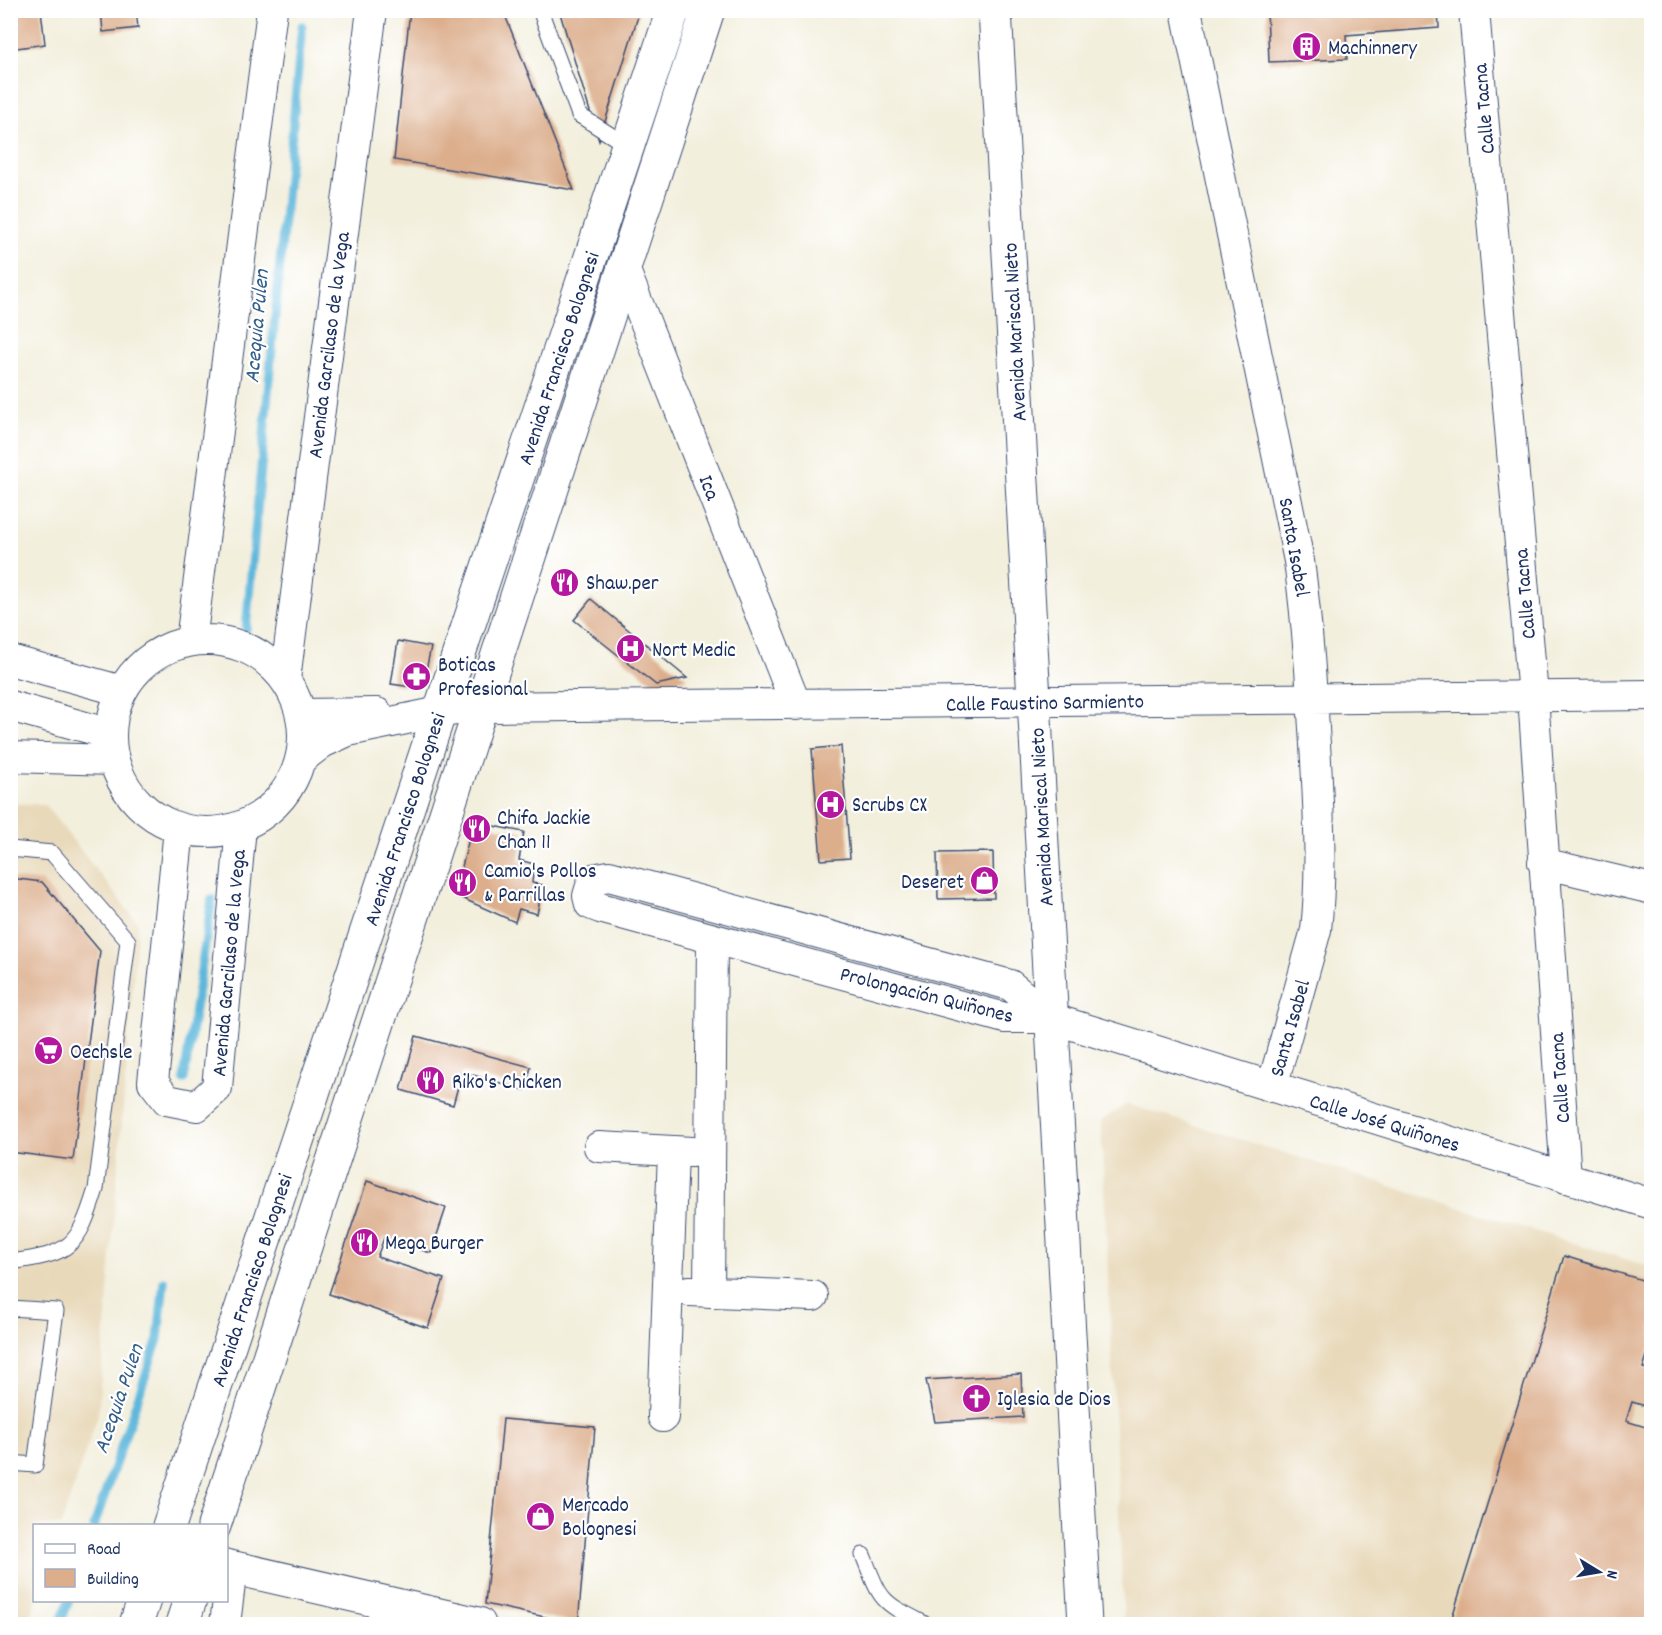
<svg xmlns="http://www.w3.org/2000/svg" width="1662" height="1635" font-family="Dekko,sans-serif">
<rect width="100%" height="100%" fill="#fff"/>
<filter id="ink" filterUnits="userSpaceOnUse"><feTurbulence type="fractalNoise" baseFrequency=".0167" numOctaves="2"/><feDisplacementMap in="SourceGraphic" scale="12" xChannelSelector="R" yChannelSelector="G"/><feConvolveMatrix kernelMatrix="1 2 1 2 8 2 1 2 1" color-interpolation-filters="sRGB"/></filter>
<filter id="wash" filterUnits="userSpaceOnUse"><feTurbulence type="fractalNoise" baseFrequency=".008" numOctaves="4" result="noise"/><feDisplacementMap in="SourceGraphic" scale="24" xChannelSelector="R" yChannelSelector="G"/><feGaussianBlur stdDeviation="1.35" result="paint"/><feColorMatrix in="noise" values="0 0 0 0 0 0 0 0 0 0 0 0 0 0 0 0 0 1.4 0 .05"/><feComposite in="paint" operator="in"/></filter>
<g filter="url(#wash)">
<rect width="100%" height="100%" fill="#f3efdd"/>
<path fill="#e8d9ba" d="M10 803 45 805 138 923 98 1415 61 1525 34 1526 36 1601 27 1624H10Z
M1127 1104 1651 1267V1624H1124L1101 1121Z"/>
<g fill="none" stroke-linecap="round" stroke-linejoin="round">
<path stroke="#5eb8dc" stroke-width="9" d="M246 629 302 26
M184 1079 212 899
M94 1526 158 1339 164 1281
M60 1624 69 1600"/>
</g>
<g id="blocks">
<path fill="#dcae8c" d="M10 10H41L45 44 10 49Z
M101 10H136L138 28 103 32Z
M410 10H503L574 190 394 160Z
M559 10H640L599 141Z
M870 10H941V19L870 13Z
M1267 10H1438L1439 28 1346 35 1347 59 1269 62Z
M591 599 687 678 656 685 574 620Z
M398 641 431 647 425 675 412 687 391 684Z
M841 746 850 858 821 860 812 749Z
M473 822 524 832 519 860 534 864 532 883 543 885 537 914 519 909 515 922 455 895Z
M993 852 994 898 938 899 937 853Z
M10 878 42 882 100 951 73 1160 10 1152Z
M416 1036 531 1067 525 1090 462 1072 453 1105 401 1090Z
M367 1181 446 1208 431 1253 384 1238 377 1257 444 1279 428 1328 329 1294Z
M1564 1256 1652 1283V1341L1643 1368 1652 1370V1408L1632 1402 1626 1421 1652 1429V1624H1450Z
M1021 1374 1023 1417 935 1422 926 1380Z
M503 1419 595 1427 578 1624 485 1604Z"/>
</g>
</g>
<g filter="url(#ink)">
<use href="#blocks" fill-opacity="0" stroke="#3b4c71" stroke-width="1.5"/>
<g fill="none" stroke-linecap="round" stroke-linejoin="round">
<defs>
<path id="service" d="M540 10 579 115 628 146
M10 849 52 853 128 941 96 1189C78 1247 71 1254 10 1262
M10 1308 56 1311 35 1465 10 1463
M863 1555C882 1603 880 1601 925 1624"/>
<path id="minor" d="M1186 10 1299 561C1308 628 1312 694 1316 761 1319 818 1322 874 1316 930L1272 1087
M1474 10 1533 696 1566 1178
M624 268 796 705
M111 736a96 96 0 1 1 192 0a96 96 0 1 1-192 0Z
M191 641 272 10
M10 660 122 691
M285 679 372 10
M10 706 110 734
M301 714 377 713
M10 757 113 760
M301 759 322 743 348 731 440 712 481 707 1652 695
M179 829 153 1082 167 1100 197 1106 217 1088 241 827
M1543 863 1652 889
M1050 1018 1010 985 609 876 593 879 588 896 590 904 600 908 1005 1018H1050L1652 1204
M599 1147 692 1152
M689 1291 813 1296
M709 1292 712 939
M663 1417 673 1152
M225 1624 232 1568"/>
<path id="tertiary" d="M226 1566 479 1624"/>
<path id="secondary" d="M995 10C1027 548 1054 1087 1085 1624"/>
<path id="primary" d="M169 1526 673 10
M214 1526 708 10
M136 1624 144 1600
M182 1624 190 1600"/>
</defs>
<use href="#service" stroke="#3b4c71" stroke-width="17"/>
<use href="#minor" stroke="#3b4c71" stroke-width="32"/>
<use href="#tertiary" stroke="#3b4c71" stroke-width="35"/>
<use href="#secondary" stroke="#3b4c71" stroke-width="35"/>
<use href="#primary" stroke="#3b4c71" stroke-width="35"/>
<use href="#service" stroke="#fff" stroke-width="15"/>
<use href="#minor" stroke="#fff" stroke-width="30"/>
<use href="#tertiary" stroke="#fff" stroke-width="33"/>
<use href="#secondary" stroke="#fff" stroke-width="33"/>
<use href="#primary" stroke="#fff" stroke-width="33"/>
</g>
</g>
<defs>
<symbol id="building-disc" viewBox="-11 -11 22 22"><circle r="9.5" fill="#b5179e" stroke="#fff"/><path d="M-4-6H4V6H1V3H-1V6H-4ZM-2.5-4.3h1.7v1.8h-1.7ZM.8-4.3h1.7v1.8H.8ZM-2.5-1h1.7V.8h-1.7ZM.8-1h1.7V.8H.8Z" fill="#fff"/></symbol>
<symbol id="restaurant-disc" viewBox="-11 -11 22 22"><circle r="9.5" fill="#b5179e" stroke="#fff"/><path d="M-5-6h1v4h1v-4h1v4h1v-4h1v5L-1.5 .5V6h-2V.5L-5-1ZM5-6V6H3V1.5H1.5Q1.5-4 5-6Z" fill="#fff"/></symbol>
<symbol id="hospital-disc" viewBox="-11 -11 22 22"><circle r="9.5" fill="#b5179e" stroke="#fff"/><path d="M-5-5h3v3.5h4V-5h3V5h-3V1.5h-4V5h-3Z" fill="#fff"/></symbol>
<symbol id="pharmacy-disc" viewBox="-11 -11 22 22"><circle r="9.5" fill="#b5179e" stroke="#fff"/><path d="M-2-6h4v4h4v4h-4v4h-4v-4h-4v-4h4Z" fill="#fff"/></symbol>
<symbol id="shop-disc" viewBox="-11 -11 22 22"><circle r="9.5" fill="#b5179e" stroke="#fff"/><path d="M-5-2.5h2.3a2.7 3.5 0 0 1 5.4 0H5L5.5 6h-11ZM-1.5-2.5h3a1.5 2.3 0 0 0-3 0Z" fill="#fff"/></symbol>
<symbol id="supermarket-disc" viewBox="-11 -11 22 22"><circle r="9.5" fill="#b5179e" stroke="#fff"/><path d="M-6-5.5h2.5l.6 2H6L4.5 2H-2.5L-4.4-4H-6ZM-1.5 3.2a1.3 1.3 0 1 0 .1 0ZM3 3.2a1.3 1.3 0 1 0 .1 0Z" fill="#fff"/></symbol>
<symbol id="church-disc" viewBox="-11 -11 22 22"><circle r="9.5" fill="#b5179e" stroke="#fff"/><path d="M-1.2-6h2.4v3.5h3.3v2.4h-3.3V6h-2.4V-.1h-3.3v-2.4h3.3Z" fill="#fff"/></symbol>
</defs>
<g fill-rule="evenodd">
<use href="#building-disc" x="1290" y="30" width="33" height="33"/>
<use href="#restaurant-disc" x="548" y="566" width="33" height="33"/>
<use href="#hospital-disc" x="614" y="632" width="33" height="33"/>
<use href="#pharmacy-disc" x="400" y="660" width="33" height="33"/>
<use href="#hospital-disc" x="814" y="788" width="33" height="33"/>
<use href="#restaurant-disc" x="460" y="812" width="33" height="33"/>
<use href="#shop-disc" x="968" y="864" width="33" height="33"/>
<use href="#restaurant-disc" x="446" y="866" width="33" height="33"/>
<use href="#supermarket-disc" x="32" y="1034" width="33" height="33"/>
<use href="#restaurant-disc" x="414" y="1064" width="33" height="33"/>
<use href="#restaurant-disc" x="348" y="1226" width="33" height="33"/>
<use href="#church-disc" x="960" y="1382" width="33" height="33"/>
<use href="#shop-disc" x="524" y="1500" width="33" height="33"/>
</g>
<g text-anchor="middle" stroke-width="4.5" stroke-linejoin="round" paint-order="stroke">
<g font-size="21" fill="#1b2f5e" stroke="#fff" text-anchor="start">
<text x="1328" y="54">Machinnery</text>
<text x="586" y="589">Shaw.per</text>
<text x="652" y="656">Nort Medic</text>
<text x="438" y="671">Boticas<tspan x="438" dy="24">Profesional</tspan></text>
<text x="852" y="811">Scrubs CX</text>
<text x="497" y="824">Chifa Jackie<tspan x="497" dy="24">Chan 11</tspan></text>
<text x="484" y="877">Camio's Pollos<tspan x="484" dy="24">&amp; Parrillas</tspan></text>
<text x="964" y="888" text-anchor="end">Deseret</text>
<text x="70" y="1058">Oechsle</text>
<text x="452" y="1088">Riko's Chicken</text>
<text x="385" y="1249">Mega Burger</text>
<text x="997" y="1405">Iglesia de Dios</text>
<text x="562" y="1511">Mercado<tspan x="562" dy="24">Bolognesi</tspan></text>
</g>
<g font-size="21" fill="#1b2f5e" stroke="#fff">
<text transform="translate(1483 109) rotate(-95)" y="7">Calle Tacna</text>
<text transform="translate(1014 332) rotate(-93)" y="7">Avenida Mariscal Nieto</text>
<text transform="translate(328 345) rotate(-83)" y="7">Avenida Garcilaso de la Vega</text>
<text transform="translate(558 358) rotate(-72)" y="7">Avenida Francisco Bolognesi</text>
<text transform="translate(710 487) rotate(69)" y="7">Ica</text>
<text transform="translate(1295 547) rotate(80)" y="7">Santa Isabel</text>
<text transform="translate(1524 594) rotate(-95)" y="7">Calle Tacna</text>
<text transform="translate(1045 702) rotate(-1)" y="7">Calle Faustino Sarmiento</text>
<text transform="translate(1041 817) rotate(-93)" y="7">Avenida Mariscal Nieto</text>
<text transform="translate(404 819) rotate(-72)" y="7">Avenida Francisco Bolognesi</text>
<text transform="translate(228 963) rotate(-85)" y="7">Avenida Garcilaso de la Vega</text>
<text transform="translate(927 994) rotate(14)" y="7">Prolongación Quiñones</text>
<text transform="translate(1289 1028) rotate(-74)" y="7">Santa Isabel</text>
<text transform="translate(1559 1078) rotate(-94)" y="7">Calle Tacna</text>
<text transform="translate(1385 1122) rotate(17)" y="7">Calle José Quiñones</text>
<text transform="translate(251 1280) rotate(-72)" y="7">Avenida Francisco Bolognesi</text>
</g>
<g font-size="22" font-style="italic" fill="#325f8a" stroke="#fff">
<text transform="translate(255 326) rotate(-85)" y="8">Acequia Pulen</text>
<text transform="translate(117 1398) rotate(-71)" y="8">Acequia Pulen</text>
</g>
</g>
<rect width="1662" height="1635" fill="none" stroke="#fff" stroke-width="36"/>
<rect x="33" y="1524" width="195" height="78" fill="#ffffff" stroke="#a4acbf" stroke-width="1.5"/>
<rect x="45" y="1544" width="30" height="9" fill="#ffffff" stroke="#a4acbf" stroke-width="1.5"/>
<text x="87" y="1554" font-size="18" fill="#1b2f5e">Road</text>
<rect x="45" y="1569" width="30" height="18" fill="#dcae8c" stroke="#a4acbf" stroke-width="1.5"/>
<text x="87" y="1584" font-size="18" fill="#1b2f5e">Building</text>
<g transform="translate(1599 1572) rotate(101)" stroke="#ffffff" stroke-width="4.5" paint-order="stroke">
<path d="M0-4.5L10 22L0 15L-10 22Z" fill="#1b2f5e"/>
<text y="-9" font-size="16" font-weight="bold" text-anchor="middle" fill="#1b2f5e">N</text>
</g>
</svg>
